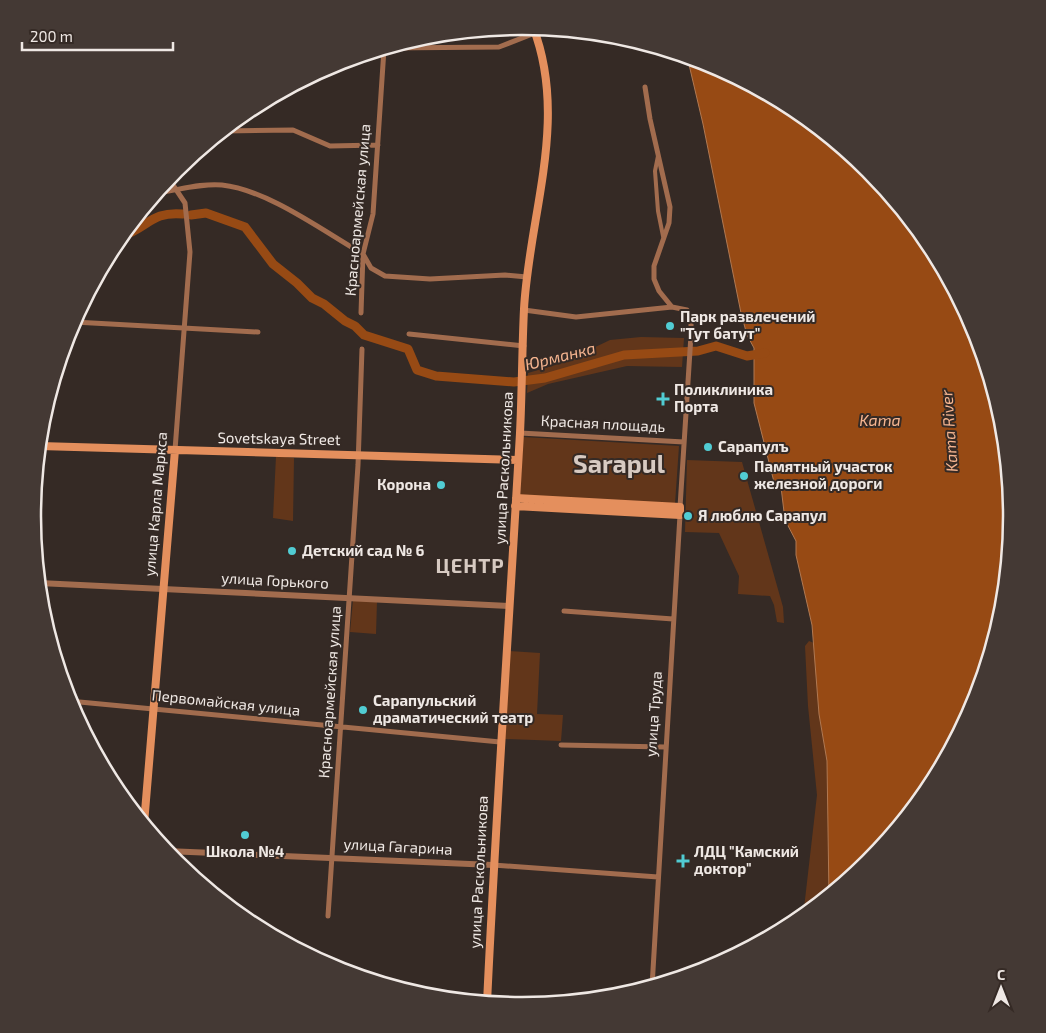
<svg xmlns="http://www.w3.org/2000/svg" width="1046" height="1033" font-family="'Exo 2',sans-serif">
<rect width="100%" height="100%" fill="#352a25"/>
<path fill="#62361a" d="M641 337 684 338 682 367 627 366 548 384 527 393 528 373 562 363 610 340Z
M523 437 679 446 675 504 520 496Z
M276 456 294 458 293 521 273 518Z
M687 460 742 462 783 607 784 623 777 622 774 605 770 596 738 594 739 576 719 533 685 532Z
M353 600 377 601 376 634 350 632Z
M809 641 814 643 819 714 827 761 829 897 803 917 817 795 808 706 805 646Z
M509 651 540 653 537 714 563 715 561 741 505 739Z"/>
<path fill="#974a14" stroke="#b17952" d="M687 56 711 64 796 109 870 170 931 244 976 329 1004 421 1013 517 1004 612 976 704 930 789 869 863 829 897 827 761 819 714 812 625 796 555V541L785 520 781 487 774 482 754 403V348L747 335 741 313 703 124Z"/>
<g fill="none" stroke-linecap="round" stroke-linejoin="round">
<path stroke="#974a14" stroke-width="9" d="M191 215 206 213 245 227 273 264 297 283 312 298 324 304 345 321 355 326 364 335 408 349 417 370 436 376 514 382 545 378 624 355 698 351 716 346 747 356 765 353
M122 236C148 228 151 211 183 214"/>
<path stroke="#a26c4e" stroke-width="4" d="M658 156 655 171 658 211 663 236"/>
<path stroke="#a26c4e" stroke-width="5" d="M388 48 499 47 535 33
M645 87 650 119 670 207 669 223 654 266V279L659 291 672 307
M224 131 293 130 330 146 378 145
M169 179 185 203 190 252 175 450
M157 193C179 190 201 183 222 185 268 190 323 231 363 254L371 268 385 276 430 279 505 275 527 277
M524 310 576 317 672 307 687 310 691 320V335L680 507
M361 313 363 254 373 214 384 49
M74 322 258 332
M409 334 524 346
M520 433 684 442
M564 611 673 619
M69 701 500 742
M561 745 665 747
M493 865 658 877
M328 916 358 465 362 349
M652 987 680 515"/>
<path stroke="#a26c4e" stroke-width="6" d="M39 583 509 606
M166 851 493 865"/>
<path stroke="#e48f5d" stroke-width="8" d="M40 446 518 460
M515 506 680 515V507L516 498
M144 824 175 450
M487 1003C496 813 509 623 520 433 522 392 522 350 524 309 529 215 569 120 533 27"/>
</g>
<g fill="#51ccd3" stroke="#352a25" stroke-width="2">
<circle cx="670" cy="326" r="5"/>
<path d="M660.5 391.5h5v5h5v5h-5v5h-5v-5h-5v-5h5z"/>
<circle cx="708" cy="447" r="5"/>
<circle cx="744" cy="476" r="5"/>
<circle cx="441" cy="485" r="5"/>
<circle cx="688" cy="516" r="5"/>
<circle cx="292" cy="551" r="5"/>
<circle cx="363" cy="710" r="5"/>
<circle cx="245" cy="835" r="5"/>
<path d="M680.5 853.5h5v5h5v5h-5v5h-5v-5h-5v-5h5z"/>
</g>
<g text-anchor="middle" stroke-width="4" stroke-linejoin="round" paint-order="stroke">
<g font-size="15" fill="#efe8e4" stroke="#352a25">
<text transform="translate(358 210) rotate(-85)" y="5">Красноармейская улица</text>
<text transform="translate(603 424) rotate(3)" y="5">Красная площадь</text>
<text transform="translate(279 439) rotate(1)" y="5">Sovetskaya Street</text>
<text transform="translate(504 468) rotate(-87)" y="5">улица Раскольникова</text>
<text transform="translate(156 504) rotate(-85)" y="5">улица Карла Маркса</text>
<text transform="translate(275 581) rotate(3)" y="5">улица Горького</text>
<text transform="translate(330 692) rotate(-86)" y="5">Красноармейская улица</text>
<text transform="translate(226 703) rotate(6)" y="5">Первомайская улица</text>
<text transform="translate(654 714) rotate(-86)" y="5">улица Труда</text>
<text transform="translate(398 847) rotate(3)" y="5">улица Гагарина</text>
<text transform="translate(479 872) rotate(-87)" y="5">улица Раскольникова</text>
</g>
<g font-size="15" font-weight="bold" fill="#efe8e4" stroke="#352a25" text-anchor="start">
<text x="680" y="322">Парк развлечений<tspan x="680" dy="17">"Тут батут"</tspan></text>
<text x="674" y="395">Поликлиника<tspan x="674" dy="17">Порта</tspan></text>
<text x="718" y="452">Сарапулъ</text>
<text x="754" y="472">Памятный участок<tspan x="754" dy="17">железной дороги</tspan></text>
<text x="431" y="490" text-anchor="end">Корона</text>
<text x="698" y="521">Я люблю Сарапул</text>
<text x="302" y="556">Детский сад № 6</text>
<text x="373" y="706">Сарапульский<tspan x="373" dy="17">драматический театр</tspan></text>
<text x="245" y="857" text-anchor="middle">Школа №4</text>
<text x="694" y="857">ЛДЦ "Камский<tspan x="694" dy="17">доктор"</tspan></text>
</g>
<g font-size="16" font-style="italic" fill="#f6b590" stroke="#352a25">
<text transform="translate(560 356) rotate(-14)" y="6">Юрманка</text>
<text x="880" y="426">Kama</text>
<text transform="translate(949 431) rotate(-94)" y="6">Kama River</text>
</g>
<g font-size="20" font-weight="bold" letter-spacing="1" fill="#d7cac2" stroke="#352a25">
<text x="470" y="573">ЦЕНТР</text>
</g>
<g font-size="25" font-weight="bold" fill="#d7cac2" stroke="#352a25">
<text x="619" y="473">Sarapul</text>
</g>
</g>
<path d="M0 0H1046V1033H0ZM41 516a481 481 0 1 1 962 0a481 481 0 1 1-962 0Z" fill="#443934" fill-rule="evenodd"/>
<path fill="none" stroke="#efe8e4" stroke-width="2.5" d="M41 516a481 481 0 1 1 962 0a481 481 0 1 1-962 0Z"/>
<g transform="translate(1001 988)" stroke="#352a25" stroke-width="4" paint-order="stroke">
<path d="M0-4L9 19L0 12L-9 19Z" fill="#efe8e4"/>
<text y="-8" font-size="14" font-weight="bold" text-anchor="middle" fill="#efe8e4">С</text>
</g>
<path d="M22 42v8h151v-8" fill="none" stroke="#efe8e4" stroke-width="2.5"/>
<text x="30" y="42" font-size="15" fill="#efe8e4" stroke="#352a25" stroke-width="4" paint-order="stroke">200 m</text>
</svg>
